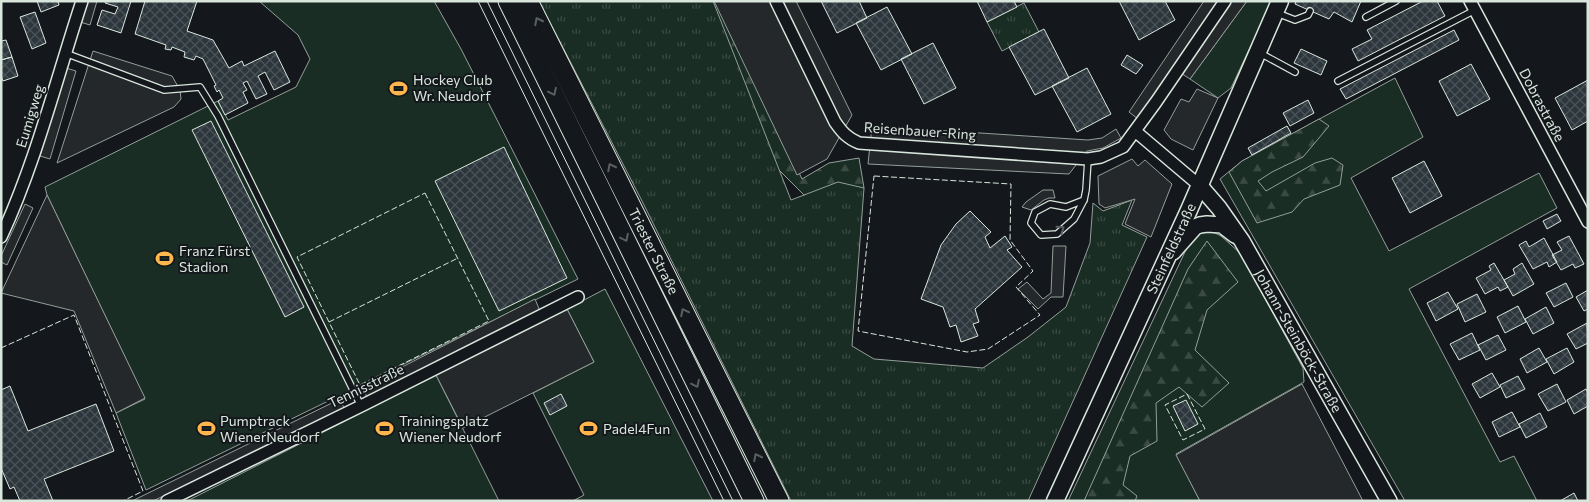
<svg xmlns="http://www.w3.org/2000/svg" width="1589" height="502" font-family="Commissioner,sans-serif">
<defs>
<pattern id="forest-firs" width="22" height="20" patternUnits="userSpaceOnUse" patternTransform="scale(1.25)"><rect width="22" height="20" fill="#1a2d24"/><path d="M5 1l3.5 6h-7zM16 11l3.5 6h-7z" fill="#3b4b43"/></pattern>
<pattern id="park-tufts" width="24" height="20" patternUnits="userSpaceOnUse" patternTransform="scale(1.25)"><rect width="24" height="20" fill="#1a2d24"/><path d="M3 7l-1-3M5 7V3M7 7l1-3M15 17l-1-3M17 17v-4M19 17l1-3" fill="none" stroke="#3b4b43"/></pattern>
<pattern id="building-cross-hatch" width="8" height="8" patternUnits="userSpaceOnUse" patternTransform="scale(1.25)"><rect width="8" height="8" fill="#2c363c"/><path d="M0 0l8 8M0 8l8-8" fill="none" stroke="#4a5358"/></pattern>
</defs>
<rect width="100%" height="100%" fill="#14181c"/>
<path fill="#1a2d24" stroke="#939e99" d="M259 1H434L461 49 578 279 146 490 116 413 145 399 47 195 45 187 218 101 228 120 296 87 310 59 298 35Z
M1247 1H1272L1231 88 1218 98 1190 79Z
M1395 78 1423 137 1351 178 1389 251 1539 173 1557 208 1409 289 1500 462 1514 456 1537 501H1405L1220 179 1242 161Z
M1211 231 1221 236 1240 253 1303 368 1304 382 1176 454 1200 501H1068L1191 239 1203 232Z
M605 289 713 501H573L584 495 533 393 594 362 567 309Z
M436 375 499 501H187Z"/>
<path fill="url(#forest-firs)" stroke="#939e99" d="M688 1H718L802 179 829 163 859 158 864 188 804 195 761 152Z
M1319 119 1329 126 1303 157 1272 172 1258 181 1266 191 1315 163 1332 158 1343 165 1340 185 1304 199 1292 212 1257 223 1229 172 1242 161Z
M1207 241 1238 282 1207 310 1195 350 1229 383 1202 407 1179 387 1156 403 1157 441 1130 456 1123 485 1137 496 1135 501H1084L1188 269Z"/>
<path fill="url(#park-tufts)" stroke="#939e99" d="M539 1H713L791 200 838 182 864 188 852 346 874 359 983 368 1028 337 1066 307 1090 243 1093 203 1103 211 1132 200 1122 225 1147 237 1028 501H791L641 199Z
M1024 3 1039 32 1002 51 987 22Z"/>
<path fill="#24282b" stroke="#939e99" d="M87 1H97L90 25 80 22Z
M714 1H796L852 115 827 159 797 175Z
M1204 1H1247L1190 79 1173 68 1138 119 1129 112Z
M93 51 172 76 180 90 181 99 174 107 57 163Z
M66 68 76 71 50 159 40 156Z
M1197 89 1218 98 1193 150 1171 139 1164 130 1181 99 1189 102Z
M872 126 1088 140 1102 138 1116 129 1121 138 1103 148 1087 151 1069 174 868 164Z
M1132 159 1138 166 1145 160 1172 184 1151 237 1125 224 1135 199 1105 208 1099 204 1098 176Z
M1043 190H1053L1055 198H1049L1044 200 1031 210 1022 207 1026 202Z
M47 195 145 398 116 413 74 311 1 293Z
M25 204 33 208 7 265 1 262V256Z
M1053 246H1066L1063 297H1051L1038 309 1018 289 1027 282 1043 299 1051 293Z
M535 299 540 311 367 398 363 387Z
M567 309 594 362 463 428 436 375Z
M1302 384 1363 501H1200L1176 455Z
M340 399 344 408 153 501H132Z"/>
<path fill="url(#building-cross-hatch)" stroke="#d8e6dc" d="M37 1H58L59 5 41 12Z
M106 1H131L121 33 97 25 102 10 115 14 118 7 105 3Z
M145 1H197L187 31 213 40 229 68 242 61 244 66 275 51 290 82 274 90 265 72 258 76 267 94 256 99 247 81 243 83 247 90 243 92 248 103 225 115 218 101 223 98 219 90 217 92 214 86 216 85 203 59 196 56 194 60 184 57 185 52 172 47 171 50 165 49 166 45 135 34Z
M821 1H859L867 18 837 33Z
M977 1H1014L1017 7 987 22Z
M1119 1H1165L1175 20 1139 40Z
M1296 1H1361L1352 22 1334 12 1329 19 1295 4Z
M1423 1H1437L1445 16 1358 61 1352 49 1372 39 1367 30Z
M887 7 912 54 881 70 856 23Z
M35 12 46 43 32 49 20 17Z
M1044 29 1069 78 1035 95 1009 47Z
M1454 30 1459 40 1346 99 1340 89Z
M6 40 12 57 1 60V41Z
M933 43 956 88 924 104 901 59Z
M1301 49 1327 61 1321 75 1294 63Z
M1127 55 1143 65 1136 74 1121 65Z
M12 57 18 76 3 81 1 76V60Z
M1471 64 1490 99 1457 116 1439 81Z
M1087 68 1111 114 1077 132 1052 86Z
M1588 80V121L1572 130 1555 98Z
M1308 100 1314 113 1290 126 1283 113Z
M211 121 304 307 285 317 192 130Z
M1287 126 1291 133 1252 155 1248 148Z
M504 147 567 278 499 311 435 181Z
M1424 161 1442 196 1410 213 1392 178Z
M970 211 991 232 985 237 990 248 1005 236 1012 247 1007 250 1022 267 975 309 979 322 973 324 978 336 961 342 956 325 950 327 943 307 921 299 941 245 956 224Z
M1557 214 1561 221 1547 229 1543 221Z
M1569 236 1584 264 1575 268 1573 264 1561 270 1552 255 1562 250 1557 242Z
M1544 238 1557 262 1549 267 1547 262 1533 269 1519 245 1526 241 1529 247Z
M1494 263 1508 287 1500 291 1498 287 1485 294 1476 278 1491 270 1489 266Z
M1522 263 1534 284 1513 296 1504 280 1515 274 1513 269Z
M1566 283 1573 297 1554 307 1546 293Z
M1588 290V309L1584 311 1576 297Z
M1448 292 1458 309 1436 321 1427 303Z
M1477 294 1486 312 1465 322 1457 304Z
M1518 306 1526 322 1505 333 1497 317Z
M1546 307 1554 323 1533 334 1525 319Z
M1587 323 1588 343 1576 349 1567 334Z
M1472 333 1480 350 1459 360 1450 344Z
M1498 335 1506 350 1486 360 1478 345Z
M1539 348 1547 362 1527 373 1520 359Z
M1567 348 1574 362 1554 374 1546 359Z
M1492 373 1500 387 1480 398 1472 384Z
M1518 376 1525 389 1506 398 1500 385Z
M1557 384 1566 402 1548 411 1538 394Z
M10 386 28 431 96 404 114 451 44 479 53 501H20L14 487 10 489 1 468V390Z
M1586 389 1588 393V406L1574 414 1567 400Z
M561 394 567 406 550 415 544 403Z
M1186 400 1198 424 1185 431 1173 406Z
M1512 412 1520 427 1499 437 1492 422Z
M1540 413 1547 427 1526 438 1519 424Z
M1574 493 1578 501H1560Z"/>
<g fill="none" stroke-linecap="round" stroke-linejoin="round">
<defs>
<path id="service" d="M1277 13 1295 20 1308 15 1310 11
M1366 17 1396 1
M65 53 164 90 200 87 218 116 361 406
M1260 53 1295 72
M1338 81 1475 10
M1084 200 1066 207 1050 204 1035 212 1031 223 1041 235 1057 234 1074 219 1084 200 1086 190 1088 159"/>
<path id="minor" d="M776 1 835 122C842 132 847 138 859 143L1088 159 1101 157 1123 147 1156 102 1225 1
M1470 1 1588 222
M1135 131 1200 186
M1 237C36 162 56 80 82 1
M167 501 361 406 578 297"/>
<g id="tertiary">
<path id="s1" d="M1200 186 1219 208 1242 241 1389 501"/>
<path d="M1173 252 1195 227 1200 225 1207 224 1222 225 1235 235"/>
</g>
<g id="secondary">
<path id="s2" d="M1055 501 1189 210 1280 1"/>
</g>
<g id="primary">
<path d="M508 1 754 501"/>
<path id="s3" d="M528 1 779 501"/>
</g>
</defs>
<use href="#service" stroke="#d8e6dc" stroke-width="8"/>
<use href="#minor" stroke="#d8e6dc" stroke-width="14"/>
<use href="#tertiary" stroke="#d8e6dc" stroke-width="18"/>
<use href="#secondary" stroke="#d8e6dc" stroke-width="19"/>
<use href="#primary" stroke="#d8e6dc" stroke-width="21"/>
<use href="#service" stroke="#14181c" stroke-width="5.5"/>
<use href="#minor" stroke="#14181c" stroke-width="11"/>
<use href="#tertiary" stroke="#14181c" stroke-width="15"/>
<use href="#secondary" stroke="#14181c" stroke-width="16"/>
<use href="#primary" stroke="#14181c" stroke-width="19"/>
<path stroke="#d8e6dc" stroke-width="1" d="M478 1 724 501
M487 1 733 501"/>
<path stroke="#d8e6dc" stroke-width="1" stroke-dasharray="6 2.5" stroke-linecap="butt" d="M874 176 1011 184 1010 240 1033 271 1016 287 1040 315 988 349 967 352 858 331Z
M425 193 489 321 360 385 297 257Z
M329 322 458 258
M1 348 74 315 143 491 123 501
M1187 394 1205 429 1183 440 1165 405Z"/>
</g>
<defs><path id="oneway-chevron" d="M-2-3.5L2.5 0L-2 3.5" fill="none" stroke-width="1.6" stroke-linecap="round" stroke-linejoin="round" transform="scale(1.25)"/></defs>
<g stroke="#59605f">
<use href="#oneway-chevron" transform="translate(538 21) rotate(-117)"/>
<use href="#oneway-chevron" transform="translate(553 92) rotate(64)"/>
<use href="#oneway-chevron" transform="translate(611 167) rotate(-117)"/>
<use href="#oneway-chevron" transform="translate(1061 229) rotate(-35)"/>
<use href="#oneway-chevron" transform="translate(625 238) rotate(64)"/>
<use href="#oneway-chevron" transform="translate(684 312) rotate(-117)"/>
<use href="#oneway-chevron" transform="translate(696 384) rotate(64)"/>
<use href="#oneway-chevron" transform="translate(757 457) rotate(-117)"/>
</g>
<defs>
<symbol id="stadium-bare" viewBox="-9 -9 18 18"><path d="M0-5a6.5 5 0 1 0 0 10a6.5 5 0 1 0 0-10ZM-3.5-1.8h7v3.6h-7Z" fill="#ffb74d" stroke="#14181c" stroke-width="2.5" paint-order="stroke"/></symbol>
</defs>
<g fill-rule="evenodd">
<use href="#stadium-bare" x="386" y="76" width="25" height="25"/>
<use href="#stadium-bare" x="152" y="246" width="25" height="25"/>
<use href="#stadium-bare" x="194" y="416" width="25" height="25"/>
<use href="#stadium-bare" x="372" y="416" width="25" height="25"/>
<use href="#stadium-bare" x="576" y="416" width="25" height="25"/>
</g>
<g text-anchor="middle" stroke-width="4" stroke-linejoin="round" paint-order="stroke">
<g font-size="14" fill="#d8e6dc" stroke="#14181c" text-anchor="start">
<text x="413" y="85">Hockey Club<tspan x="413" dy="16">Wr. Neudorf</tspan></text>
<text x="179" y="256">Franz Fürst<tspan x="179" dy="16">Stadion</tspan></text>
<text x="220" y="426">Pumptrack<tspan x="220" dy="16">WienerNeudorf</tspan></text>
<text x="399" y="426">Trainingsplatz<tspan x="399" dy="16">Wiener Neudorf</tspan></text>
<text x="603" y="434">Padel4Fun</text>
</g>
<g font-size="14" fill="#d8e6dc" stroke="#14181c">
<text transform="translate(1542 105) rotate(62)" y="5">Dobrastraße</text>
<text transform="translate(30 116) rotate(-73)" y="5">Eumigweg</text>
<text transform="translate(920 131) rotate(4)" y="5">Reisenbauer-Ring</text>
<text dy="5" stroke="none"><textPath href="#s2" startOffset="278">Steinfeldstraße</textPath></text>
<text dy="5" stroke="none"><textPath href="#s3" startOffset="280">Triester Straße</textPath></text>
<text dy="5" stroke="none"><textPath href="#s1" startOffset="184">Johann-Steinböck-Straße</textPath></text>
<text transform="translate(366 386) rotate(-26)" y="5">Tennisstraße</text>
</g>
</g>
<rect width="1589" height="502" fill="none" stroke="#d8e6dc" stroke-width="5"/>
</svg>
